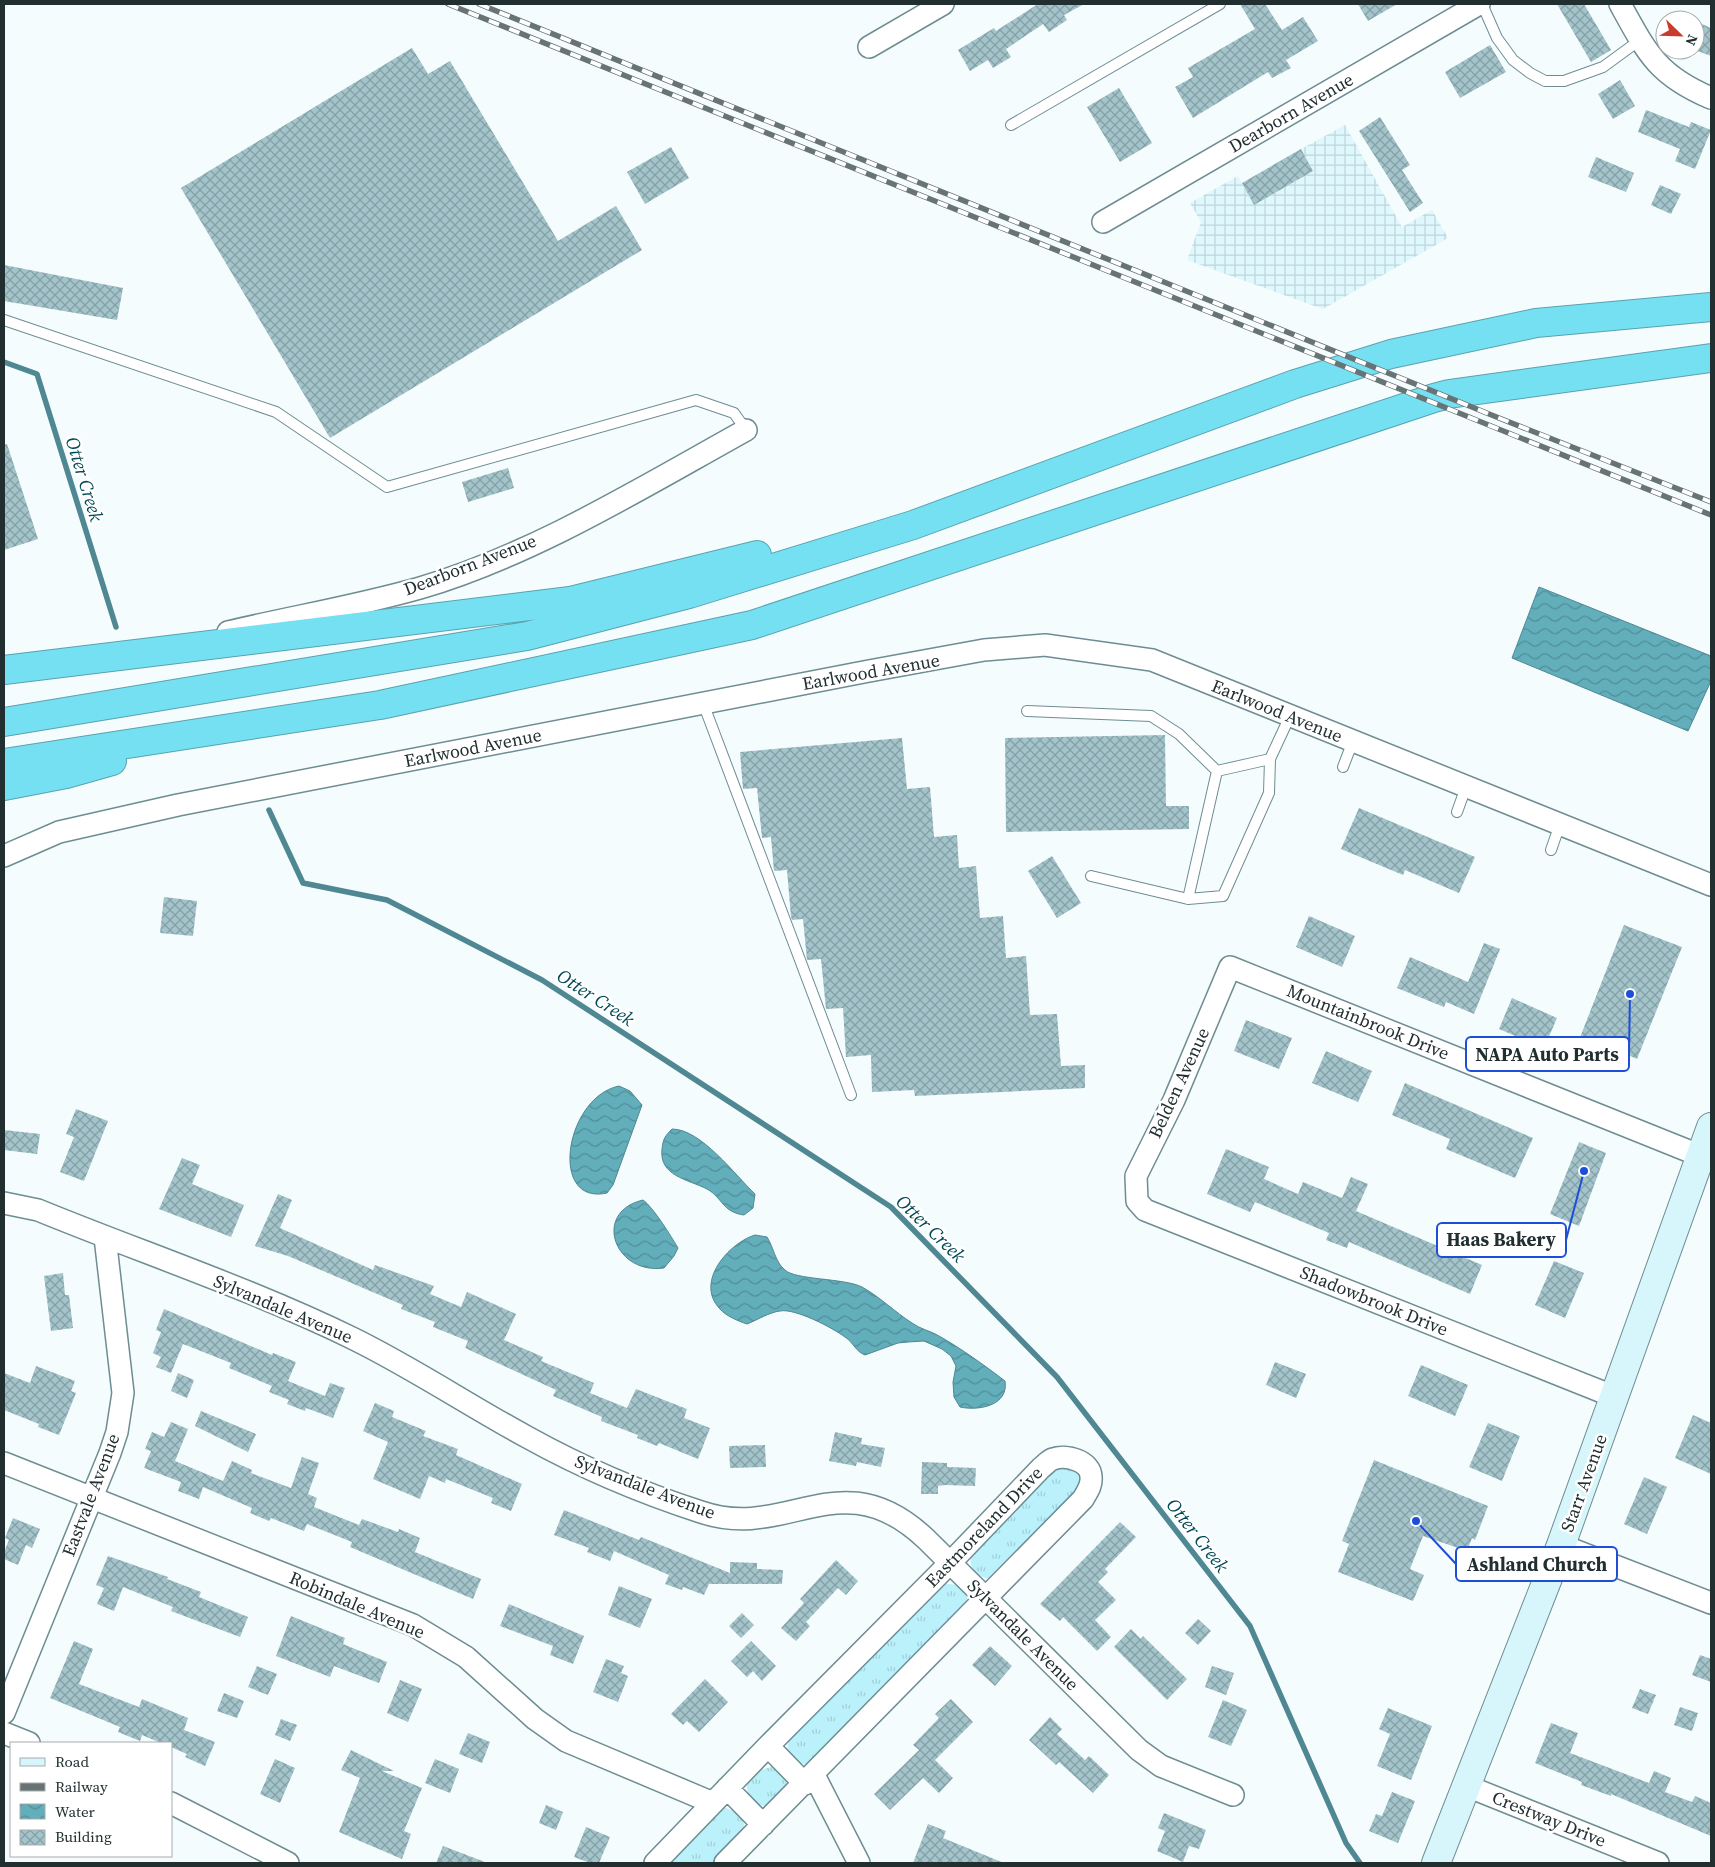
<svg xmlns="http://www.w3.org/2000/svg" width="1715" height="1867" font-family="'Source Serif 4',serif">
<defs>
<pattern id="industrial-grid" width="8" height="8" patternUnits="userSpaceOnUse" patternTransform="scale(1.25)"><rect width="8" height="8" fill="#def8fd"/><path d="M0 4h8M4 0v8" fill="none" stroke="#bed5d9"/></pattern>
<pattern id="grass-tufts" width="24" height="20" patternUnits="userSpaceOnUse" patternTransform="scale(1.25)"><rect width="24" height="20" fill="#bbf1fb"/><path d="M3 7l-1-3M5 7V3M7 7l1-3M15 17l-1-3M17 17v-4M19 17l1-3" fill="none" stroke="#a0cfd8"/></pattern>
<pattern id="water-waves" width="16" height="10" patternUnits="userSpaceOnUse" patternTransform="scale(1.25)"><rect width="16" height="10" fill="#62aebb"/><path d="M0 5q4-4 8 0t8 0" fill="none" stroke="#508e99"/></pattern>
<pattern id="building-cross-hatch" width="8" height="8" patternUnits="userSpaceOnUse" patternTransform="scale(1.25)"><rect width="8" height="8" fill="#a3c4cb"/><path d="M0 0l8 8M0 8l8-8" fill="none" stroke="#84a0a5"/></pattern>
</defs>
<rect width="100%" height="100%" fill="#f5fcfd"/>
<path fill="url(#industrial-grid)" d="M1345 125 1402 227 1432 210 1448 238 1323 309 1187 260 1201 222 1190 203 1238 176 1254 205 1313 171 1301 149Z"/>
<path fill="url(#grass-tufts)" d="M1079 1466 1084 1486 990 1579C977 1577 967 1568 972 1554L1056 1468Z
M946 1584C958 1583 970 1590 967 1605L807 1765 795 1762 787 1750 789 1740 938 1587Z
M771 1767 777 1769 786 1778V1787L767 1806C753 1806 746 1797 747 1783L757 1771Z
M725 1808 740 1813C754 1833 728 1850 714 1863H667L717 1811Z"/>
<path fill="url(#water-waves)" stroke="#4f8892" d="M1539 587 1711 656V681L1688 731 1512 658Z
M619 1086 630 1091 642 1105 613 1185 607 1193C548 1206 565 1097 619 1086Z
M672 1129C701 1129 735 1175 755 1194L753 1208 744 1215C722 1212 723 1198 707 1189 687 1179 659 1176 662 1149 663 1139 665 1136 672 1129Z
M643 1200C653 1207 671 1236 678 1248L674 1256 664 1268C614 1275 592 1212 643 1200Z
M755 1235 767 1237C774 1248 775 1262 785 1270 795 1280 844 1278 862 1287 880 1297 895 1312 912 1323 920 1329 931 1331 939 1336 962 1349 984 1365 1005 1381 1009 1406 978 1411 960 1407L954 1397 953 1382 956 1366 951 1356 942 1349 924 1341 908 1342 898 1343 865 1355C855 1351 854 1343 845 1337 833 1328 795 1308 780 1311 770 1312 757 1320 747 1324 738 1321 726 1316 720 1309 694 1282 729 1243 755 1235Z"/>
<g fill="none" stroke-linecap="round" stroke-linejoin="round">
<path stroke="#4f8892" stroke-width="5.5" d="M4 362 37 374 116 627
M269 810 303 883 387 900 542 980 891 1207 1057 1377 1250 1626 1346 1843 1360 1863"/>
</g>
<path fill="url(#building-cross-hatch)" d="M1038 4H1084L1064 15 1067 20 1049 32 1043 24 1006 49 1011 57 993 68 988 60 970 71 958 50 994 28 996 31Z
M1240 4H1265L1282 30 1303 17 1318 41 1286 60 1291 68 1272 78 1268 72 1193 118 1175 87 1193 77 1188 68 1255 29Z
M1358 4H1397L1368 21Z
M1557 4H1584L1611 50 1591 62Z
M1695 21 1711 28V56L1695 50Z
M1490 45 1506 72 1460 98 1445 72Z
M412 48 428 74 450 61 558 241 616 206 642 250 330 438 181 188Z
M1620 80 1635 106 1613 119 1598 94Z
M1119 88 1152 143 1120 162 1087 107Z
M1646 110 1689 127 1691 122 1711 130 1695 169 1675 161 1680 149 1638 132Z
M1380 117 1410 165 1402 170 1423 203 1410 212 1359 131Z
M671 147 689 178 645 204 627 172Z
M1301 149 1313 171 1254 205 1242 183Z
M1596 157 1634 173 1626 192 1588 177Z
M1660 185 1681 194 1671 214 1651 205Z
M4 265 123 288 117 320 4 301Z
M7 444 38 539 4 550V445Z
M508 468 514 488 468 502 462 482Z
M1165 735 1166 806H1189V829L1006 832 1005 738Z
M902 738 907 789 930 787 934 837 957 835 959 868 976 866 980 918 1003 916 1006 958 1026 956 1030 1015 1057 1014 1061 1066 1085 1065V1088L915 1096 914 1090 872 1092 871 1055 846 1057 843 1008 826 1009 821 959 807 960 803 919 792 920 791 917 787 870 774 871 771 837 762 838 757 788 743 789 740 752Z
M1359 808 1475 857 1459 893 1405 870 1403 875 1341 849Z
M1052 856 1081 903 1057 918 1028 871Z
M164 897 197 901 193 936 160 933Z
M1309 916 1355 936 1342 967 1296 947Z
M1624 925 1682 947 1637 1059 1605 1045 1603 1050 1579 1040Z
M1484 943 1500 949 1474 1014 1446 1002 1444 1007 1397 988 1410 957 1468 982Z
M1512 998 1557 1018 1544 1048 1499 1029Z
M1246 1020 1292 1038 1279 1069 1234 1051Z
M1326 1051 1372 1071 1358 1102 1312 1083Z
M1405 1083 1533 1138 1515 1178 1446 1149 1450 1139 1392 1115Z
M76 1109 108 1121 84 1181 60 1172 74 1137 66 1134Z
M4 1130 40 1134 37 1154 4 1150Z
M1579 1142 1606 1153 1579 1226 1550 1214Z
M1226 1149 1269 1167 1264 1179 1298 1194 1303 1182 1342 1198 1351 1177 1368 1184 1356 1211 1482 1265 1470 1294 1349 1242 1347 1248 1326 1240 1329 1233 1255 1202 1250 1212 1207 1194Z
M182 1158 200 1165 192 1184 244 1205 231 1237 159 1209Z
M278 1194 292 1200 280 1228 373 1270 375 1265 434 1286 430 1294 461 1307 467 1292 516 1314 504 1340 543 1357 541 1361 594 1383 590 1393 627 1408 636 1389 687 1409 684 1418 710 1428 698 1459 659 1443 657 1446 637 1438 638 1435 601 1421 602 1417 553 1396 556 1390 465 1348 468 1341 433 1327 435 1322 401 1309 403 1305 288 1256 255 1246Z
M1554 1261 1584 1273 1565 1318 1535 1305Z
M63 1273 65 1295H69L73 1328 51 1331 44 1276Z
M164 1309 272 1355 273 1353 296 1362 288 1381 325 1396 330 1383 345 1388 333 1418 306 1408 305 1411 287 1404 289 1400 269 1392 272 1386 229 1368 231 1363 183 1344 171 1373 156 1367 161 1357 153 1353 161 1332 156 1330Z
M1275 1362 1306 1374 1296 1398 1266 1385Z
M1421 1365 1468 1385 1455 1416 1408 1396Z
M36 1366 75 1381 71 1391 76 1393 59 1435 38 1427 39 1424 4 1410V1373L30 1383Z
M178 1373 194 1380 187 1398 171 1391Z
M375 1403 394 1411 392 1417 426 1431 423 1436 458 1449 456 1455 522 1484 511 1511 491 1503 493 1498 446 1479 445 1483 429 1476 420 1499 373 1479 388 1442 363 1431Z
M201 1411 256 1434 248 1452 195 1426Z
M1693 1415 1711 1423V1474L1675 1458Z
M171 1422 188 1429 175 1461 223 1481 232 1461 252 1470 251 1473 291 1488 302 1457 319 1463 308 1494 317 1498 314 1507 359 1525 362 1519 398 1532 399 1529 420 1538 415 1552 481 1579 473 1599 350 1547 352 1542 307 1524 304 1531 271 1518 269 1521 250 1513 252 1508 203 1487 199 1499 178 1491 181 1482 144 1468 151 1451 145 1449 152 1432 164 1437Z
M1488 1423 1520 1436 1502 1481 1469 1467Z
M835 1432 862 1438 861 1444 885 1448 881 1467 857 1462 856 1466 829 1461Z
M765 1445 766 1467 730 1468 729 1446Z
M1374 1460 1488 1506 1475 1540 1472 1538 1467 1551 1423 1536 1410 1569 1424 1575 1413 1601 1338 1572 1349 1544 1342 1541Z
M922 1462 947 1463V1467L976 1468 975 1486 945 1485 938 1486V1494H921Z
M1644 1477 1667 1487 1647 1534 1624 1524Z
M564 1510 639 1540 641 1537 730 1573V1562L757 1563V1569L783 1570 782 1584H709L704 1595 683 1587 682 1590 665 1584 669 1575 614 1551 610 1561 587 1552 589 1548 554 1535Z
M13 1518 40 1529 32 1548 26 1545 18 1565 4 1559V1552L9 1540 5 1538Z
M1120 1522 1136 1537 1105 1569 1108 1572 1098 1582 1116 1600 1095 1620 1111 1637 1097 1651 1063 1617 1060 1621 1040 1604Z
M108 1556 168 1577 167 1579 201 1592 199 1597 248 1617 240 1637 171 1611 173 1607 123 1587 114 1611 97 1604 104 1588 96 1585Z
M836 1560 858 1581 846 1595 838 1588 806 1622 810 1626 796 1641 781 1628 804 1603 800 1599Z
M619 1586 652 1599 640 1628 608 1615Z
M509 1604 584 1636 573 1664 550 1655 553 1646 500 1626Z
M742 1613 754 1625 741 1638 729 1626Z
M291 1616 345 1638 343 1644 387 1662 379 1683 334 1666 330 1677 276 1656Z
M1198 1619 1211 1631 1198 1645 1185 1633Z
M1131 1629 1141 1639 1143 1636 1187 1679 1167 1700 1114 1647Z
M74 1641 93 1649 79 1684 139 1707 142 1699 188 1718 184 1730 215 1742 205 1766 185 1757 187 1754 171 1747V1743H161L142 1735 140 1741 118 1732 120 1727 50 1698Z
M751 1641 776 1666 762 1681 753 1671 747 1677 731 1661Z
M990 1646 1012 1666 995 1686 972 1665Z
M1700 1655 1711 1659V1682L1692 1675Z
M606 1659 624 1666 621 1673 628 1676 618 1702 593 1692Z
M257 1666 277 1674 268 1695 248 1687Z
M1212 1666 1234 1673 1226 1695 1205 1687Z
M705 1679 728 1702 699 1732 687 1721 683 1725 671 1714Z
M400 1680 422 1689 408 1722 387 1713Z
M1640 1689 1656 1695 1648 1714 1632 1708Z
M224 1693 244 1701 237 1718 217 1711Z
M951 1699 973 1722 935 1760 953 1778 939 1793 923 1778 890 1810 874 1794 919 1750 913 1745 939 1718 935 1714Z
M1223 1700 1247 1710 1231 1746 1208 1737Z
M1680 1707 1698 1713 1692 1731 1674 1725Z
M1388 1708 1432 1726 1411 1780 1377 1766 1390 1734 1379 1729Z
M1050 1717 1062 1729 1057 1734 1085 1760 1089 1756 1109 1775 1093 1793 1059 1762 1056 1765 1029 1740Z
M281 1719 297 1725 290 1741 275 1735Z
M1551 1723 1578 1733 1570 1753 1649 1783 1654 1771 1671 1778 1665 1792 1692 1802 1695 1796 1711 1803V1836L1611 1794V1796L1581 1785 1582 1782 1535 1763Z
M468 1733 490 1742 482 1763 459 1754Z
M351 1750 394 1771H382L422 1788 404 1831 411 1834 402 1859 339 1832 360 1778 341 1770Z
M275 1759 295 1768 280 1803 260 1794Z
M435 1759 459 1769 450 1793 425 1783Z
M1392 1792 1415 1801 1398 1843 1369 1831 1376 1814 1382 1816Z
M546 1805 563 1812 556 1830 539 1823Z
M1164 1813 1206 1830 1199 1849 1189 1846 1183 1862 1157 1851 1165 1831 1158 1828Z
M928 1824 946 1831 943 1838 1004 1863H913Z
M586 1827 610 1837 599 1863H590L574 1857Z
M443 1846 485 1862V1863H436Z"/>
<g fill="none" stroke-linecap="round" stroke-linejoin="round">
<defs>
<path id="service" d="M1482 4 1497 38 1513 60 1530 73 1545 81H1564L1603 67 1640 40
M1011 125 1220 4
M4 320 276 412 387 487 696 400 734 413 746 430
M703 703 851 1095
M1027 711 1151 716 1179 734 1217 771 1270 759
M1343 767 1353 741
M1457 812 1466 787
M1551 850 1560 824
M1091 876 1188 899 1223 896 1269 793 1270 759 1290 716
M1188 899 1217 771"/>
<path id="minor" d="M1620 4C1647 53 1657 75 1711 98
M869 47 943 4
M1103 222 1479 4
M228 632C291 617 357 606 420 588 533 555 643 487 746 430
M4 856 59 832 178 805 869 671 984 650 1045 645 1152 660 1711 885
M4 1203 38 1210C143 1253 252 1289 354 1339 413 1368 468 1405 527 1437 581 1467 642 1493 701 1512 788 1542 840 1458 926 1539L1139 1750 1161 1766 1233 1795
M1615 1397 1145 1210 1137 1201 1136 1176 1174 1100 1230 967 1701 1156
M4 1463 413 1625 466 1657 535 1719 566 1741 713 1803
M1561 1545 1711 1603
M4 1713 110 1453 117 1432 123 1393 105 1237
M4 1733 29 1743
M768 1746 805 1784
M814 1775 859 1863
M1467 1786 1658 1863
M727 1788 763 1825
M171 1803 288 1863
M655 1863 768 1746 950 1563 1041 1468C1045 1465 1049 1460 1053 1459 1066 1454 1091 1461 1091 1477 1092 1486 1087 1492 1083 1499L725 1863"/>
<path id="secondary" d="M1436 1863 1561 1545 1711 1127"/>
<path id="motorway" d="M4 670 570 601 757 555
M4 722 527 636 689 594 913 525 1295 384 1391 354 1536 323 1711 307
M4 763 380 705 752 625 1434 398 1449 394 1711 358
M4 786 66 774 112 761"/>
</defs>
<use href="#service" stroke="#6d8d93" stroke-width="12"/>
<use href="#minor" stroke="#6d8d93" stroke-width="24"/>
<use href="#secondary" stroke="#6d8d93" stroke-width="30"/>
<use href="#motorway" stroke="#59a2af" stroke-width="30"/>
<use href="#service" stroke="#fff" stroke-width="10"/>
<use href="#minor" stroke="#fff" stroke-width="21"/>
<use href="#secondary" stroke="#d6f6fb" stroke-width="28"/>
<use href="#motorway" stroke="#76e0f3" stroke-width="28"/>
<defs>
<path id="rail" d="M448 4 1711 515
M479 4 1499 418 1711 502"/>
</defs>
<use href="#rail" stroke="#687375" stroke-width="5.5"/>
<use href="#rail" stroke="#fff" stroke-width="4" stroke-dasharray="11" stroke-linecap="butt"/>
</g>
<g text-anchor="middle" stroke-width="5" stroke-linejoin="round" paint-order="stroke">
<g font-size="18" fill="#222f31" stroke="#fff">
<text transform="translate(1291 113) rotate(-30)" y="6">Dearborn Avenue</text>
<text transform="translate(470 565) rotate(-21)" y="6">Dearborn Avenue</text>
<text transform="translate(871 672) rotate(-10)" y="6">Earlwood Avenue</text>
<text transform="translate(1277 711) rotate(22)" y="6">Earlwood Avenue</text>
<text transform="translate(473 748) rotate(-11)" y="6">Earlwood Avenue</text>
<text transform="translate(1368 1022) rotate(22)" y="6">Mountainbrook Drive</text>
<text transform="translate(1179 1083) rotate(-65)" y="6">Belden Avenue</text>
<text transform="translate(1374 1301) rotate(22)" y="6">Shadowbrook Drive</text>
<text transform="translate(283 1309) rotate(23)" y="6">Sylvandale Avenue</text>
<text transform="translate(1584 1483) rotate(-70)" y="6">Starr Avenue</text>
<text transform="translate(645 1487) rotate(21)" y="6">Sylvandale Avenue</text>
<text transform="translate(91 1495) rotate(-69)" y="6">Eastvale Avenue</text>
<text transform="translate(984 1527) rotate(-46)" y="6">Eastmoreland Drive</text>
<text transform="translate(357 1605) rotate(23)" y="6">Robindale Avenue</text>
<text transform="translate(1023 1635) rotate(45)" y="6">Sylvandale Avenue</text>
<text transform="translate(1549 1819) rotate(22)" y="6">Crestway Drive</text>
</g>
<g font-size="19" font-style="italic" fill="#014a54" stroke="#fff">
<text transform="translate(85 479) rotate(73)" y="7">Otter Creek</text>
<text transform="translate(596 997) rotate(33)" y="7">Otter Creek</text>
<text transform="translate(931 1228) rotate(44)" y="7">Otter Creek</text>
<text transform="translate(1198 1535) rotate(52)" y="7">Otter Creek</text>
</g>
</g>
<path fill="none" stroke="#1d4ed8" stroke-width="2" d="M1630 994L1629 1054M1584 1171L1566 1240M1416 1521L1456 1564"/>
<g fill="#1d4ed8" stroke="#fff" stroke-width="2">
<circle cx="1630" cy="994" r="5"/>
<circle cx="1584" cy="1171" r="5"/>
<circle cx="1416" cy="1521" r="5"/>
</g>
<g fill="#fff" stroke="#1d4ed8" stroke-width="2">
<rect x="1466" y="1037" width="163" height="34" rx="5"/>
<rect x="1437" y="1223" width="129" height="34" rx="5"/>
<rect x="1456" y="1547" width="161" height="34" rx="5"/>
</g>
<g font-size="19" text-anchor="middle" font-weight="bold" fill="#222f31">
<text x="1547" y="1061">NAPA Auto Parts</text>
<text x="1501" y="1246">Haas Bakery</text>
<text x="1537" y="1571">Ashland Church</text>
</g>
<rect width="1715" height="1867" fill="none" stroke="#222f31" stroke-width="10"/>
<rect x="10" y="1742" width="162" height="115" fill="#ffffff" stroke="#a7acad"/>
<rect x="20" y="1758" width="25" height="8" fill="#d6f6fb" stroke="#a7acad"/>
<text x="55" y="1767" font-size="15" fill="#222f31">Road</text>
<rect x="20" y="1783" width="25" height="8" fill="#687375" stroke="#a7acad"/>
<text x="55" y="1792" font-size="15" fill="#222f31">Railway</text>
<rect x="20" y="1804" width="25" height="15" fill="url(#water-waves)" stroke="#a7acad"/>
<text x="55" y="1817" font-size="15" fill="#222f31">Water</text>
<rect x="20" y="1830" width="25" height="15" fill="url(#building-cross-hatch)" stroke="#a7acad"/>
<text x="55" y="1842" font-size="15" fill="#222f31">Building</text>
<g transform="translate(1680 35) rotate(113)"><circle r="24" fill="#ffffff" stroke="#a7acad"/>
<path d="M0-4L9 19L0 12L-9 19Z" fill="#c83c2c"/>
<text y="-8" font-size="14" font-weight="bold" text-anchor="middle" fill="#222f31">N</text>
</g>
</svg>
